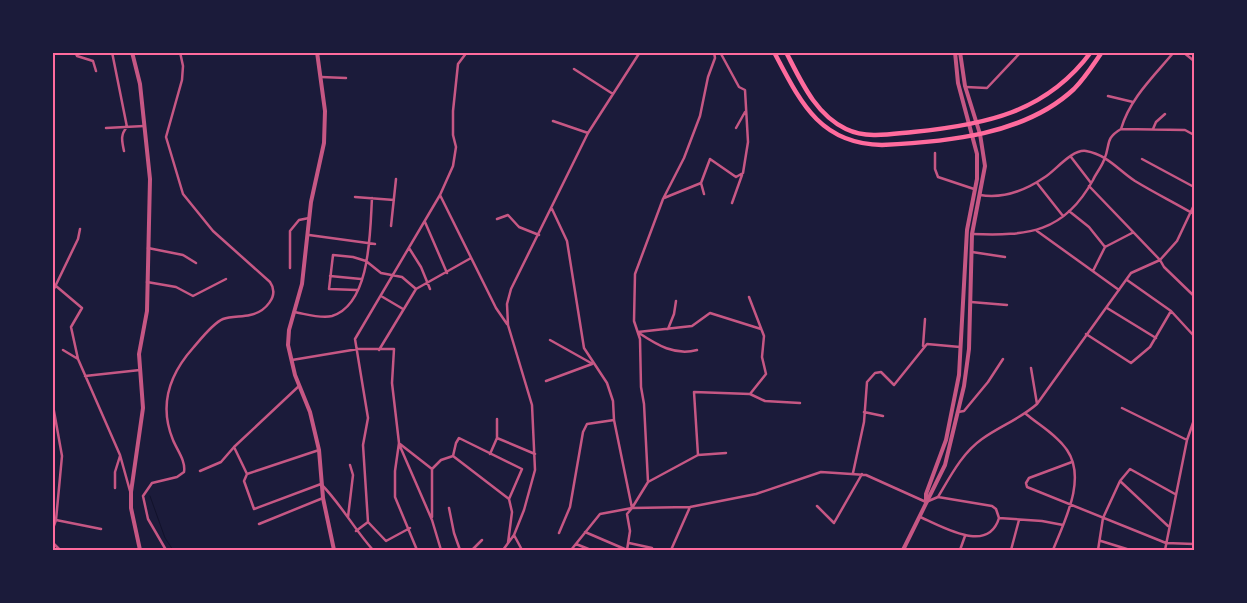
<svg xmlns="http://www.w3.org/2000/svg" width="1247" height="603" font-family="'Times New Roman',serif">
<rect width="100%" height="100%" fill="#1b1b3a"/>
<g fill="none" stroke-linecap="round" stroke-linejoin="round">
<path stroke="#12122b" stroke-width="1" d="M150 496 165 538 173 550"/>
<path stroke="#c65784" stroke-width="2.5" d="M75 52 77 56 93 61 96 71
M112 52 127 127C120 135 122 141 124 151
M467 52 458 64 453 111V135L456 147 453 166 440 195 496 308 507 324
M1183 52 1194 61
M574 69 613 94
M321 77 346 78
M966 87 987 88 1021 52
M1108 96 1133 102
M553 121 588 133
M106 128 144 126
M736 128 745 112
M1121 129 1185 130 1194 135
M1153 129 1156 122 1165 114
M935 153V169L938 177 974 189
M1071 157 1091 183
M1142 159 1194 187
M701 183 704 194
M1037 183 1063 216
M1089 186 1160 260 1164 267 1194 296
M980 195C1003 199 1026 190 1045 177 1056 170 1072 149 1086 151 1108 155 1118 170 1135 181 1153 192 1173 202 1192 213
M355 197 394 200
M664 198 701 183 710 159 736 177 743 173 748 142 745 90 739 87 720 52
M732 203 742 175
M552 209 567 241 584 348 607 383 613 401 614 420 632 508 627 514 630 531 627 550
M1069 211 1089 227 1105 247
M497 219 508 215 519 227 539 235
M425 222 447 273
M391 226 396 179
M1037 231 1119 290
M972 234C1028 236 1064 233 1093 180 1096 173 1101 168 1104 160 1111 145 1104 139 1121 129 1130 98 1154 76 1174 52
M309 235 375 244
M148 248 183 255 196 263
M409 248 421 267 430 289
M972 252 1005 257
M290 268V231L299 220 309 218
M1093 271 1105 247 1132 233
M330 276 361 279
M1127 280 1171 311 1194 336
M147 282 176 287 193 296 226 279
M56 286 82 308 71 327 78 359 120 455 130 491
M357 290 329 289 333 255 353 257 366 261 381 273 402 277 416 289
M52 293 78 239 80 229
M381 296 403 309
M749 297 764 336 762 357 766 374 750 394 765 401 800 403
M971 302 1007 305
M1107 308 1156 338
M294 312C306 314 321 319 332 316 371 304 370 231 372 198
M668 329 674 314 676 301
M638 332 692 326 710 313 761 329
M639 333C657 345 675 356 697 350
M1086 334 1131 363 1150 347 1171 311
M550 340 591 363
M923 346 925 319
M63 350 78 359
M379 350 416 289 471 258
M292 360 358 349H394L392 383 399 443 395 471V497L417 550
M1031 368 1037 404
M85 376 140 370
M546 381 592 364
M299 386 234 447 247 474 244 481 254 509 321 484C341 504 354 529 373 550
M52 400 62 456 56 520 52 531
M1122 408 1187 440
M864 412 883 416
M958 412 964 411 988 382 1003 359
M1026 414C1039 425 1057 435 1067 450 1087 479 1064 522 1053 550
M497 438 535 454
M399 444 432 520 441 550
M400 444 432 469
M490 454 497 438V419
M698 455 694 392 750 394
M453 456 456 443 459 438 522 469 509 499 512 512 508 543
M453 456 509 499
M1072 462 1029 478 1026 483 1027 487 1166 543 1194 544
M200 471 221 462 234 447
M853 473 864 422 867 382 875 373 881 372 894 385 927 344 960 347
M247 474 319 450
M1120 481 1168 526
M648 482 644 404 641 387 640 339 634 321 635 274 663 199 684 158 700 116 708 77 715 58 714 52
M115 488V472L120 456
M938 497C950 477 962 453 982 439 1000 426 1020 419 1037 404L1131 273 1160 260 1177 241 1194 205
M817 506 834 523 862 474
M449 508 454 533 460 550
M632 508 648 482 698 455 726 453
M348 517 353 475 350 465
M432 517V469L441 460 453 456
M920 517C942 526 988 555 999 518L1042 521 1063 525
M56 520 101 529
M368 522 363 445 368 418 355 339 440 195
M368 522 386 541 410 528
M259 524 323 498
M356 531 368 522
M585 532 627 550
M559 533 570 507 583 432 587 424 614 420
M514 535 522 550
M1101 541 1130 550
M52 542 60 550
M629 543 652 548
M576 544 591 550
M166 550 148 519 143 496 152 483 177 477 184 472C186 461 177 450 173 440 159 406 169 375 193 348 200 340 213 323 223 319 231 316 242 317 250 315 265 312 280 296 270 282L213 231 183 194 166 137 182 80 183 66 180 52
M472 550 482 540
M503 550 514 535 524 510 535 470 532 405 508 325 507 304 511 289 588 133 640 52
M571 550 600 514 632 508 690 507 756 494 821 472 866 475 926 502 938 497 992 506 996 509 999 518
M671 550 690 507
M960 550 965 536
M1011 550 1019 520
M1098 550 1103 518 1120 481 1130 469 1175 494
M1165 550 1187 440 1194 420"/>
<path stroke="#c65784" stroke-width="4" d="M132 52 140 84 150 179 147 311 139 354 143 408 131 492V508L140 550
M317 52 325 111 324 143 311 202 302 284 289 330 288 345 295 375 310 412 319 450 323 498 334 550
M926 502V494L946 440 959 375 967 230 977 179V154L958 83 955 52
M903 550 945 465 964 386 969 349 972 234 985 166 980 134 965 86 960 52"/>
<path stroke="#ff6b9d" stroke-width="4.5" d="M774 52C800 101 819 144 882 145 946 142 1025 135 1074 89 1085 78 1093 65 1102 52
M786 52C801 81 815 114 846 129 867 139 891 134 913 132 984 125 1046 113 1091 52"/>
</g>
<rect width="1247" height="603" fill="none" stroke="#1b1b3a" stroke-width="108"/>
<rect x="54" y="54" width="1139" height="495" fill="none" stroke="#ff6b9d" stroke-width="2"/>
</svg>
